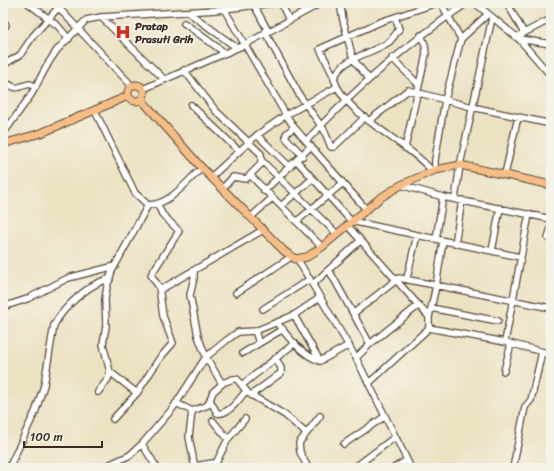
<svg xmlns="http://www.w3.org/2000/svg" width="554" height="471" font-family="Sriracha,sans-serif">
<rect width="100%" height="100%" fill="#f7f3e8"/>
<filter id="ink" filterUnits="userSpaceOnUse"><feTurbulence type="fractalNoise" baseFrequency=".025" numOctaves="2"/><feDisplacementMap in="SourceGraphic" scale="8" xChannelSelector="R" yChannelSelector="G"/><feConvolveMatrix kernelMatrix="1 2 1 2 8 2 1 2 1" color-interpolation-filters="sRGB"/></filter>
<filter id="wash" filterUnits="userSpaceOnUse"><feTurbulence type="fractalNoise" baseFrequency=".012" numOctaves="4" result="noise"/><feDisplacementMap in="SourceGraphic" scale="16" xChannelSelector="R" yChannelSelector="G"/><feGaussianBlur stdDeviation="0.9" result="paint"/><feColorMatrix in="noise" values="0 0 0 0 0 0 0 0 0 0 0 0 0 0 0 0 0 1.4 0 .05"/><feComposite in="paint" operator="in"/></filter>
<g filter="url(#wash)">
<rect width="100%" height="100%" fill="#ebe2c2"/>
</g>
<g filter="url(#ink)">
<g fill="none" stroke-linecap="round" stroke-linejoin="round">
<defs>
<path id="minor" d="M28 3 58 26 69 39
M54 3 131 85
M281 3 289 20
M340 3 343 20 353 59 369 79
M441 3 461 39
M475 3 519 39 551 76
M507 3 524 33
M254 5 268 31
M224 9 286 115 294 127 306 141
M188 12 237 48
M101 17 164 79
M395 17 399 29C396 33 393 39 389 42 372 54 341 57 334 79 346 117 407 141 432 171
M3 20 6 25 3 29
M184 23 225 53
M265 32 300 96 324 130 331 147H334L365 117
M516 37 551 19
M519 39 551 44
M392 58 419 85
M3 65 20 55 33 36 58 8
M184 70 216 111 261 154V164L246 179 233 177 222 189
M334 77 320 49 380 22 437 3
M3 81C22 92 13 87 30 84L36 87
M143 89 244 45 321 3
M3 90 8 84
M191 105 239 151
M95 111 135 193 148 205C170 205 186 182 202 168
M369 121 408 90 472 107 551 124
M294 127 286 134V138L303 156
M3 134 31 95 49 62 57 50 86 20 101 17 216 10 274 3
M257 135 290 167
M405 148 426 54 425 45 421 35
M262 161 337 234
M297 161 351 221 520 257
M435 170V160L445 100 461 39 488 14
M505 174 518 117
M250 175 322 247
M211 177 257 135 286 115 337 87
M401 185 443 197 551 219
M264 191 311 146
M455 199 460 165 492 18
M281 206 312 179
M366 209 306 141C355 89 408 43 467 3
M251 217 272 198
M297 221 343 183
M347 225 429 317
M551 227 548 238 551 240
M436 239 443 197
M455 244 462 200
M492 251 500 208
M298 260 356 358 411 468
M194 270V278L190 295 198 336 206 357 221 382C227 384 231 377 237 379L248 393 285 415 306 433
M329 270 370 344
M407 278 417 235
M313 284 360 241
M160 290 263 230
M236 293 291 257
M3 307 27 299 68 278 115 266
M431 308 498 321
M263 309 310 279
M354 313 399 278 551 308
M294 315 320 361
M277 323C288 337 303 356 320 361L349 345
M429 328 505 342 551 354
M255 331 259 343
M505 342 529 214
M243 353 283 329
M356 358 370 344 419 305
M504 371 511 344
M110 372 137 393
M369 383 429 328V317L436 286 443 241
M242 385 295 343
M98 392 108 379 110 372 103 344 106 326 105 299 107 287 112 271 148 205
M251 395 281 373V368L276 359
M211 402 217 413C229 415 239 399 246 391
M176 403 192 411 208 405 213 392 223 383
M192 411 189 437 195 468
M113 419 137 393 159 359 173 343 163 316 159 287 151 275 179 231 162 214 158 205
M213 421 228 439
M142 444 157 468
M344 444 384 417
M216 463 228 439 245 419
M195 466 213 463 221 468
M9 468 36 410 44 385 54 325C63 308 90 282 110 279
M102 468 130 455 142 444 173 408 206 357 227 340 238 332 255 331 280 321 294 315 321 297
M308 468 300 452 299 443 320 416
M354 468 395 437
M394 468 407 460
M513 468 525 407 531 400 542 352
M549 468 551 462"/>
<path id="major" d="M128 93a8 8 0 1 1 16 0a8 8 0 1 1-16 0Z
M141 99 202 168 284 251 295 259 307 257 322 247 380 198 401 185 435 170 460 165 551 185
M3 144 41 133 128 96"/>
</defs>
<use href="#minor" stroke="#554637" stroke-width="8"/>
<use href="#major" stroke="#554637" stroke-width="9"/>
<use href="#minor" stroke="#fff" stroke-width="5.5"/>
<use href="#major" stroke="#f6be86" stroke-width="7"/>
</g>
</g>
<defs>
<symbol id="hospital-bare" viewBox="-9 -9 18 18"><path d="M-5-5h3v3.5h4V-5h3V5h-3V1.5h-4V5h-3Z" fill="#c8321e" stroke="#f7f3e8" stroke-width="2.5" paint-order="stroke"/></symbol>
</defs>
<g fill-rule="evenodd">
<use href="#hospital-bare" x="112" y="21" width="22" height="22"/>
</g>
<g text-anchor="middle" stroke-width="4" stroke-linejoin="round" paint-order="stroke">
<g font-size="11" font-weight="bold" fill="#3b2a1e" stroke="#f7f3e8" text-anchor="start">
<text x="135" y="30">Pratap<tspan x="135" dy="13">Prasuti Grih</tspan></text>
</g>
</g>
<rect width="554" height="471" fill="none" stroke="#f7f3e8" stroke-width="16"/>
<path d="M24 441v6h78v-6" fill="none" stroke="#3b2a1e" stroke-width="2"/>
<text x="30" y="441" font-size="12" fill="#3b2a1e" stroke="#f7f3e8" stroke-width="3" paint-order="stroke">100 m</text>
</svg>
